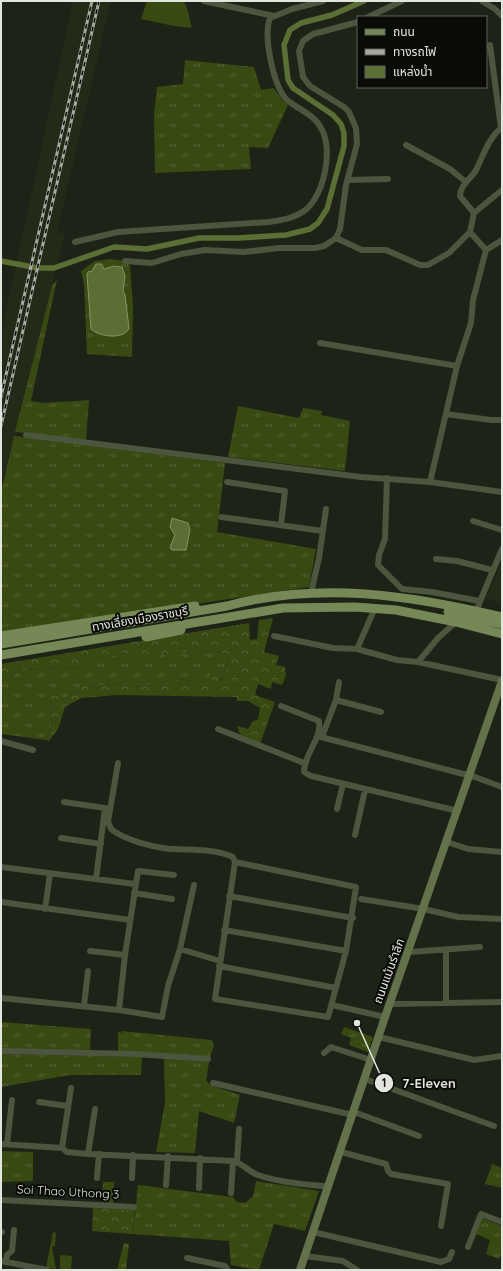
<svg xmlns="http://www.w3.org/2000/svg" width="503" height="1271" font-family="Quicksand,'Noto Sans Thai',sans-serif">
<defs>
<pattern id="grass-tufts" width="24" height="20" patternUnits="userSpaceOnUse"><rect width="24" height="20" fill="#384912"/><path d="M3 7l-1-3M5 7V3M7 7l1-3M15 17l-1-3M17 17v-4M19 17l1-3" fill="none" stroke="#556334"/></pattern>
<pattern id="forest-crowns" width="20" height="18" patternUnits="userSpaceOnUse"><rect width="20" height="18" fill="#384912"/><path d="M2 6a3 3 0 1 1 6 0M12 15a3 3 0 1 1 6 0" fill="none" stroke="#556334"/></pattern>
</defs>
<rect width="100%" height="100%" fill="#1e2317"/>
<path fill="#232a18" d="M73 1H111L57 232 65 234 1 497V334Z
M502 563V605L486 597Z"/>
<path fill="url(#grass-tufts)" d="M185 60 254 67 261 90 274 88 282 100 288 105 268 148 249 147 251 169 155 173 154 114 157 87 183 84Z
M111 259 125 261 130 266 133 306 132 357 87 354 84 284 81 271 95 261Z
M57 279 31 401 43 403 89 400 86 440 15 432 52 286Z
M238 406 299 418 303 408 322 411 321 415 350 421 345 471 228 457Z
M14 436 225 463 217 532 316 549 309 587 1 633V493Z
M202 650 228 654 225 676 219 681 203 683 180 679 139 687 120 683 88 687 82 684V689L61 700 50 701 52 724 46 740 1 734V681L21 670 83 667V655L102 659 125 652 171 653Z
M1 1022 91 1029 90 1050H1Z
M344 1027 373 1037 368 1052 349 1045 351 1038 341 1034Z
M122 1031 212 1040 214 1045 210 1057 118 1051V1032L122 1033Z
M1 1054 142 1057 141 1075H70L1 1087Z
M164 1059 209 1062 206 1080 210 1085 240 1095 234 1123 199 1111 195 1153 156 1152 165 1103Z
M1 1151 33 1152V1181L1 1182Z
M492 1164 502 1168V1188L485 1184Z
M256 1181 319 1191 305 1231 274 1224 259 1270 231 1265 229 1241 133 1234 138 1185 233 1197 237 1202 245 1203 253 1196Z
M103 1182H114L113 1204 102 1203Z
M482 1218 502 1226V1252L499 1259 486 1254 490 1240 476 1234Z
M124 1243 129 1244 126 1270H117Z"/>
<path fill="url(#forest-crowns)" d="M273 618 264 652 279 656 276 665 285 667 286 676 282 685 272 682 271 689 258 684 255 695 275 702 260 744 240 734 237 726 248 729 252 722 258 719 260 708 248 701H237V697L117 695 81 698 65 707 58 729 49 741 46 740 52 724 50 701 53 693 61 700 82 689V683L88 684 89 687 120 683 139 687 180 679 203 683 213 671 220 681 225 676 228 654 202 650 131 658 125 652 102 659 83 655V667L21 670 1 681V664L249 623 250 640 257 639 259 620Z
M93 1208 135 1210 133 1234 92 1231Z"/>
<path fill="#384912" d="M147 1H183C189 8 189 19 192 28L174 26 141 19Z
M53 1232 56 1233 55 1246 52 1247 56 1269 46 1268Z
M60 1255 72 1256 71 1270H60Z"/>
<path fill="#5b6f34" stroke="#849367" d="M96 264H101L104 269 114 266 122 267 125 276 123 291 125 295 129 328C125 340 99 337 91 329L87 275 88 272 92 271Z
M172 518 188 523 190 530 186 550H172L170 548 175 535 170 527Z"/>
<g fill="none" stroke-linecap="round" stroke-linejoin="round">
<path stroke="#5b6f34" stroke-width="5.5" d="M1 261 38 268H54L114 247 147 249 199 238H238L286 235 310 229 318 223 327 209 344 146V133L341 124 333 115 293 88 288 80 284 45 290 30 301 23 332 15 364 1"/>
<path stroke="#4c553d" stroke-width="6" d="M204 1 274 16
M482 1 495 9 502 16
M368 17 402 1
M490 45 501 128
M406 145 450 169 466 182
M348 180 388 179
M474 213 502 190
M336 238 340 229 346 185 357 144 356 128 349 112 344 107 310 86 303 77 299 51 303 41 313 34 358 22
M75 242 118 232 269 222C281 220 293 219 304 211 324 197 334 149 321 128 314 114 297 109 286 99 273 84 263 36 270 18L292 9 323 1
M486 250 470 232 474 213 460 196C460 185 471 179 476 170 484 154 488 139 502 127
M486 250 502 240
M125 261 152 263 181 254 205 250 244 252 279 248H315L324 246 336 238 362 250H386L420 265H428L449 253 470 232
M320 343 457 366
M446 414 491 420H502
M26 435 361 477 430 482 502 492
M387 478 385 539 379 555 378 565 402 589 432 592 479 601
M227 482 285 491 281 525
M430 482 457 366 471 323 473 300 486 250
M221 517 323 531
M473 521 502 530
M436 559 457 561 492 570
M311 593 319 558 326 509
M476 611 502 549
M274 636 333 648 357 649 397 660 418 662 502 680
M357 649 375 608
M418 662 438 638 456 622
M336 700 381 712
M281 706 319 721C322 739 304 754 304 772L311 776 458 811
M218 729 304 763
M317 736 475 777 502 787
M322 737 336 700 339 682
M1 741 33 750
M118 763 108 822 111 829C124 840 158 849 175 849 195 850 216 849 233 857L235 862 215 999 328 1017 346 951 356 887 235 862
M64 802 105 808 96 879
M337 809 343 784
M355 835 365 790
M61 838 101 844
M447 842 468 849 502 852
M1 867 135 884
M134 893 172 899
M229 896 353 918
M361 899 424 909 458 917 502 919
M1 902 130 920
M45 909 50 874
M224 930 346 951
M180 949 220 961
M90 951 125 955
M409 952 480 947
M219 966 336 988
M1 998 119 1010 162 1017 168 986 180 949 194 885
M446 1003V950
M390 1004 502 1002
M332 1005 385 1017
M84 1006 88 971
M119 1010 125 955 138 871 174 875
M379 1037 474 1060 502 1056
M1 1051 136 1054 208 1059
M324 1053 331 1047 371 1060
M365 1079 494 1126
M213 1083 353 1115
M39 1102 67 1106
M354 1112 419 1136
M1 1144 62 1148 67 1152 88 1154 234 1161C243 1164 249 1172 258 1175 280 1183 306 1184 329 1187
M7 1144 12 1100
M62 1148 71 1088
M341 1152 386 1164 388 1171 391 1174 448 1184 441 1226
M88 1154 95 1109
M237 1162 239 1129
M97 1178 99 1154
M132 1178 133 1155
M166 1185 168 1156
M199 1188 200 1158
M231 1193 233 1161
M1 1200 134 1207
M1 1232H2
M313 1232 441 1262 449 1259 452 1252
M468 1247 481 1214 502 1222
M305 1256 343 1261 357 1270
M187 1258 225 1266 228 1270
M1 1261 47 1270
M6 1261 7 1255 12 1251 14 1230"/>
<path stroke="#64724b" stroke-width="8" d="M300 1270 385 1017 502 681"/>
<path stroke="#768856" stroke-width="9" d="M448 612 502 624
M1 636 195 606
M146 637 181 630
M1 644 227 606C319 581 410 595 502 617
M1 655 283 608 355 607 396 610 456 622 502 634"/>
<defs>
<path id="rail" d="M1 397 92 1
M1 426 99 1"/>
</defs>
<use href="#rail" stroke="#a6aaa1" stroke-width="3"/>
<use href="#rail" stroke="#090b07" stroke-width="1.5" stroke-dasharray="4.5" stroke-linecap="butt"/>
</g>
<g text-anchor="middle" stroke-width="4" stroke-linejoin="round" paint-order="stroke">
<g font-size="12" fill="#e3e6de" stroke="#090b07">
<text transform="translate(140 619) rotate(-10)" y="4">ทางเลี่ยงเมืองราชบุรี</text>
<text transform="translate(389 971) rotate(-70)" y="4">ถนนแม้นรำลึก</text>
<text transform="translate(68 1192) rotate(3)" y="4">Soi Thao Uthong 3</text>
</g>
</g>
<path fill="none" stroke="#e3e6de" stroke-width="1.5" d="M357 1023L384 1083"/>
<g fill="#e3e6de" stroke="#090b07" stroke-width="1.5">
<circle cx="357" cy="1023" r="4"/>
<circle cx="384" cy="1083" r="10"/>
</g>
<g font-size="12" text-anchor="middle" font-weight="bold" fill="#111">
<text x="384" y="1087">1</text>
</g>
<g font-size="13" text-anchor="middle" font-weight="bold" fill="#e3e6de" stroke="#090b07" stroke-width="4" stroke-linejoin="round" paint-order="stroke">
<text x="429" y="1088">7-Eleven</text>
</g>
<rect width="503" height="1271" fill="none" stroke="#e3e6de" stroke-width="4"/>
<rect x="357" y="16" width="130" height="72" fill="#090b07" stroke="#60635d"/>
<rect x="365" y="29" width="20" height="6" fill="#768856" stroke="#60635d"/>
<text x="393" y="36" font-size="12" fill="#e3e6de">ถนน</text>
<rect x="365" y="49" width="20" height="6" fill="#a6aaa1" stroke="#60635d"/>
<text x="393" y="56" font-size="12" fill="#e3e6de">ทางรถไฟ</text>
<rect x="365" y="66" width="20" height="12" fill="#5b6f34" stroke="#60635d"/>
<text x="393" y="76" font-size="12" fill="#e3e6de">แหล่งน้ำ</text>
</svg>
